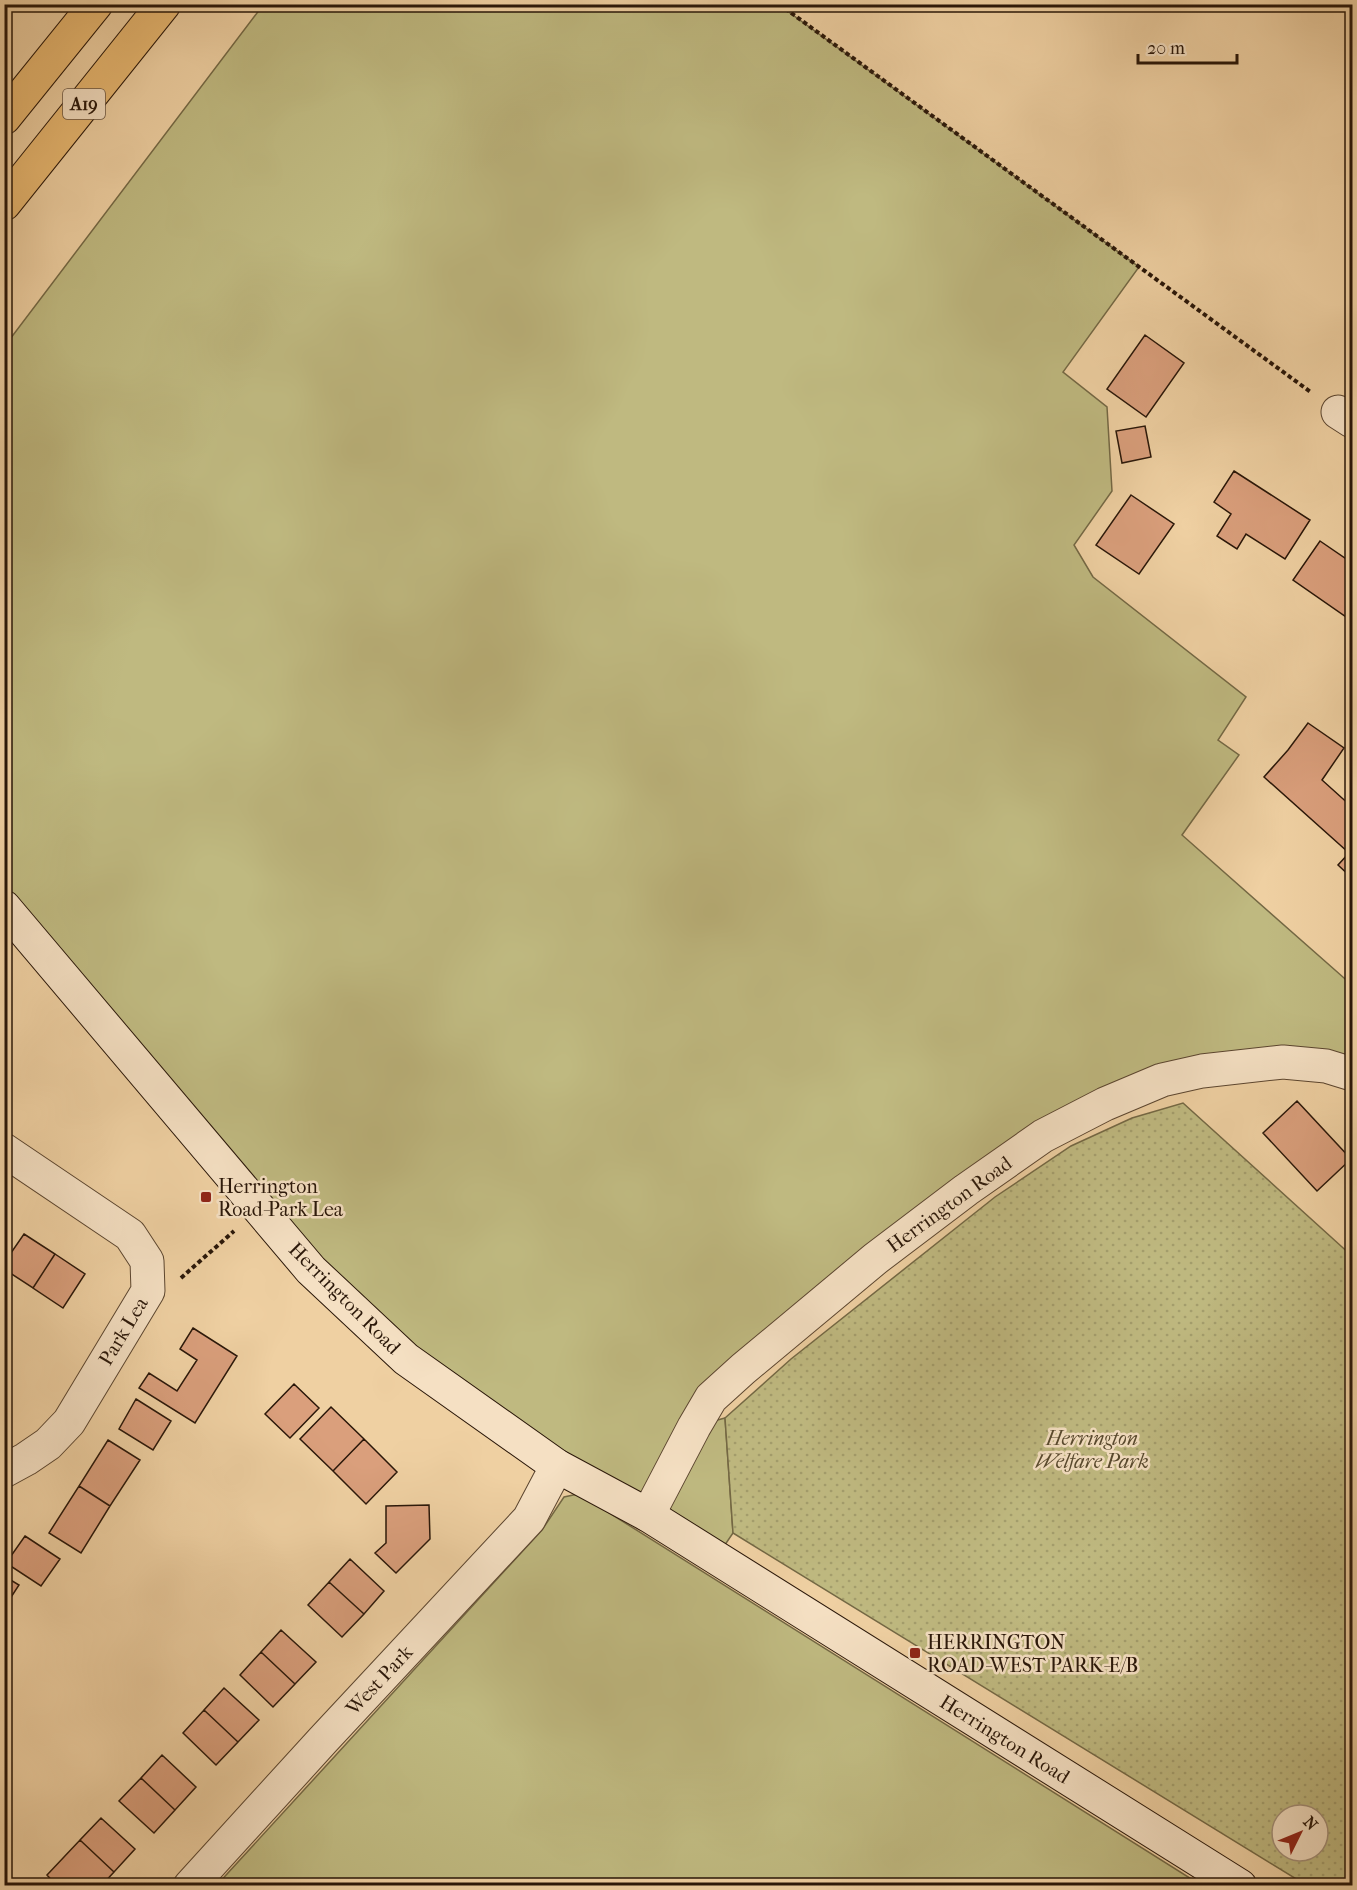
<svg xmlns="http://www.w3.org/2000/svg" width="1357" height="1890" font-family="'IM FELL French Canon',serif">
<defs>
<pattern id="park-dots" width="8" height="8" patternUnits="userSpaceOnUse" patternTransform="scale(1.5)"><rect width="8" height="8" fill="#bfb980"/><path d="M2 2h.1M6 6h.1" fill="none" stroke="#a49e6d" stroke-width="1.8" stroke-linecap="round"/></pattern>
</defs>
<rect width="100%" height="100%" fill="#efd0a2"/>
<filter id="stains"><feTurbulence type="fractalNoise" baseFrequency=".00333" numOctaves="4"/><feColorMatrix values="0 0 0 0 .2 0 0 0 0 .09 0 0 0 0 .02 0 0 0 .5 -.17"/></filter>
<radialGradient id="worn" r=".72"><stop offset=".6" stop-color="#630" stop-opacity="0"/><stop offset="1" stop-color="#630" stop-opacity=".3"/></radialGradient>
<path fill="#bfb980" stroke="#746844" stroke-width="1.5" d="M263 5H779L1139 267 1063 372 1107 407 1112 491 1074 545 1093 577 1246 697 1218 740 1239 755 1182 835 1352 985V1074L1239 1067 1043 1136 695 1426 725 1418 733 1533 716 1558 406 1359 5 899 4 347Z
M578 1494 603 1509 1201 1885 216 1886 542 1530 564 1497Z"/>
<path fill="url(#park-dots)" stroke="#746844" stroke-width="1.5" fill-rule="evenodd" d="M1183 1103 1352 1256V1885H1306L733 1533 725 1418 791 1359 995 1197 1071 1146 1132 1118ZM1282 1815H1318V1851H1282Z"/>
<path fill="#da9f7c" stroke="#2a1709" stroke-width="1.5" d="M1145 335 1184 363 1146 417 1107 389Z
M1145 426 1151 457 1122 463 1116 431Z
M1234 471 1310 520 1285 559 1246 534 1237 549 1217 536 1231 514 1214 502Z
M1131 495 1174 524 1139 574 1096 545Z
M1320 541 1352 563V621L1293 580Z
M1308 723 1344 748 1322 780 1352 807V878L1338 865 1349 853 1264 777 1288 750Z
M1297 1101 1351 1159 1317 1191 1263 1133Z
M4 1219 11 1224 4 1234Z
M24 1234 55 1254 33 1288 4 1269V1263Z
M55 1254 85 1274 63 1308 33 1288Z
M193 1328 237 1356 195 1423 139 1388 149 1373 177 1391 197 1360 180 1349Z
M294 1384 319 1408 290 1438 265 1414Z
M136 1399 171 1421 153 1450 119 1429Z
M331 1407 364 1439 333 1471 300 1439Z
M364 1439 397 1472 366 1504 333 1471Z
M108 1440 140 1460 110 1506 79 1486Z
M79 1486 110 1506 81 1553 49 1533Z
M429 1505 430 1539 396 1573 375 1553 386 1543V1506Z
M25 1536 60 1559 41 1586 6 1563Z
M350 1559 384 1591 364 1614 329 1582Z
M4 1576 19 1585 4 1608Z
M329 1582 364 1614 342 1637 308 1605Z
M281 1630 316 1662 295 1684 261 1652Z
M261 1652 295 1684 273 1707 240 1675Z
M224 1688 259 1720 238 1742 204 1710Z
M204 1710 238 1742 216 1765 183 1733Z
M162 1755 196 1787 175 1810 141 1778Z
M141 1778 175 1810 154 1833 119 1801Z
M101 1818 135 1849 114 1872 80 1840Z
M80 1840 114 1872 101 1886H57L47 1875Z"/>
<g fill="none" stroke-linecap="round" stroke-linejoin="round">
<defs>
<path id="minor" d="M1338 412 1352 421
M4 1150 130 1235 147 1261 148 1291 69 1422 48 1444 26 1459 4 1471
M190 1886 323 1740 529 1519 557 1466"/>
<path id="tertiary" d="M648 1515 694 1427 711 1398 743 1369 875 1259 966 1190 1043 1136 1105 1104 1162 1080 1202 1071 1283 1062 1326 1066 1352 1074"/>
<path id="secondary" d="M4 907 311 1270 406 1359 557 1466 648 1515 1240 1886"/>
<path id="trunk" d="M4 118 96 4
M4 204 164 4"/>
</defs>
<use href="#minor" stroke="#5b452f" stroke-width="35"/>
<use href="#tertiary" stroke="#5b452f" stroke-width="35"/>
<use href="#secondary" stroke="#2a1709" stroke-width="35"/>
<use href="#trunk" stroke="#2a1709" stroke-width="35"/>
<path stroke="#2a1709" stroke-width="4" stroke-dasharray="4.5 3" stroke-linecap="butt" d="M779 4 1312 393
M181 1278 234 1231"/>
<use href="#minor" stroke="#f5e0c3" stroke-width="33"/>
<use href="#tertiary" stroke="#f5e0c3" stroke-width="33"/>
<use href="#secondary" stroke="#f5e0c3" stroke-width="33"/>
<use href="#trunk" stroke="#e8b871" stroke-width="33"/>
</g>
<g fill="#8f2418" stroke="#f5e0c3" stroke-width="2">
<rect x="200" y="1191" width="12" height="12" rx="3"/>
<rect x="909" y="1647" width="12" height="12" rx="3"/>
</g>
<g text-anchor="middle" stroke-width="5" stroke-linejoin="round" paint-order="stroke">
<rect fill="#f5e0c3" stroke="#675341" stroke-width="1.5" x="63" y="89" width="42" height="30" rx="4.5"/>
<g font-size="18" font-weight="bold" fill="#2a1709">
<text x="84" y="110">A19</text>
</g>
<g font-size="20" fill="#2a1709" stroke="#f5e0c3" text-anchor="start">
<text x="218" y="1193">Herrington<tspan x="218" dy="23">Road-Park Lea</tspan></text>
<text x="927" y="1649">HERRINGTON<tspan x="927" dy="23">ROAD-WEST PARK-E/B</tspan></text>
</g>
<g font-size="20" fill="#2a1709" stroke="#f5e0c3">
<text transform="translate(949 1204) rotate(-36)" y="7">Herrington Road</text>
<text transform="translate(345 1298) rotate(45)" y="7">Herrington Road</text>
<text transform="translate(123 1331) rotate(-59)" y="7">Park Lea</text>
<text transform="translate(379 1680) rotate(-47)" y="7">West Park</text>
<text transform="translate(1005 1739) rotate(32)" y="7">Herrington Road</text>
</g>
<g font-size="20" font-style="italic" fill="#57482d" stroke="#f5e0c3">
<text x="1092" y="1445">Herrington<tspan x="1092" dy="23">Welfare Park</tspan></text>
</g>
</g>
<rect width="1357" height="1890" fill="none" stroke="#efd0a2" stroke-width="24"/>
<rect x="6" y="6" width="1345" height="1878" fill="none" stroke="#2a1709" stroke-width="3"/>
<rect x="12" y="12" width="1333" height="1866" fill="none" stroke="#2a1709" stroke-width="1.5"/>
<g transform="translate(1300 1833) rotate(47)"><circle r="28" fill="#f5e0c3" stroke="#a49079" stroke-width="1.5"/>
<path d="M0-4.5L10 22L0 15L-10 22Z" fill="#8f2418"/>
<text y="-9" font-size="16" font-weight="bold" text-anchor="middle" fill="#2a1709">N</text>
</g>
<path d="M1138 54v9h99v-9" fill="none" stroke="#2a1709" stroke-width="3"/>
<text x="1147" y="54" font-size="18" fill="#2a1709" stroke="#f5e0c3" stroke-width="4.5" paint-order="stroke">20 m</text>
<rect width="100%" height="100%" filter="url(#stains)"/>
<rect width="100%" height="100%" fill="url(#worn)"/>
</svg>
